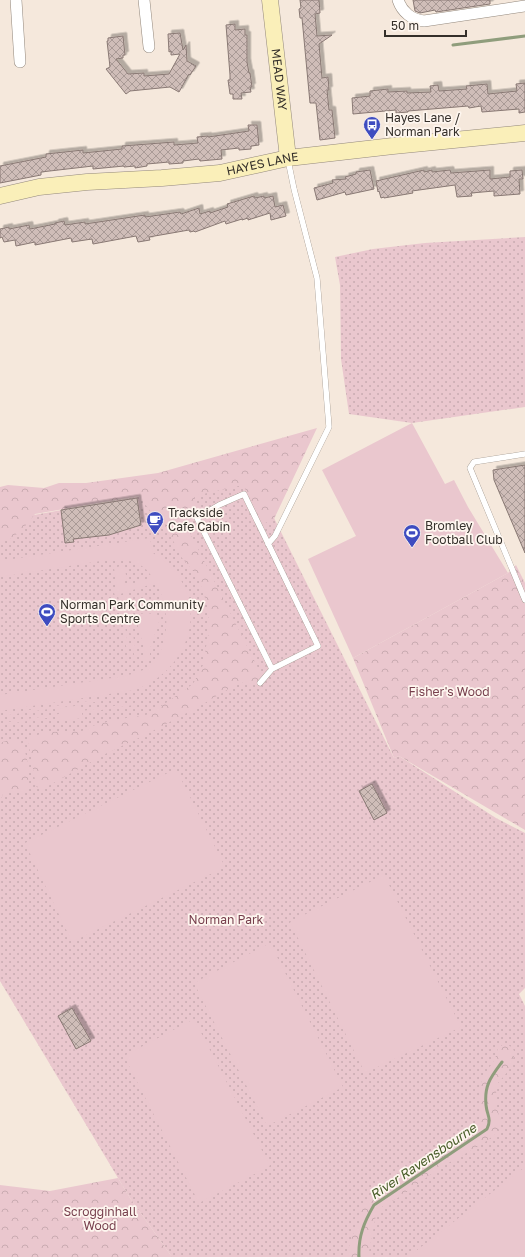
<svg xmlns="http://www.w3.org/2000/svg" width="525" height="1257" font-family="'Golos Text',sans-serif">
<defs>
<pattern id="green-dots" width="8" height="8" patternUnits="userSpaceOnUse"><rect width="8" height="8" fill="#eac7ce"/><path d="M2 2h.1M6 6h.1" fill="none" stroke="#c9abb1" stroke-width="1.8" stroke-linecap="round"/></pattern>
<pattern id="forest-crowns" width="20" height="18" patternUnits="userSpaceOnUse"><rect width="20" height="18" fill="#eac7ce"/><path d="M2 6a3 3 0 1 1 6 0M12 15a3 3 0 1 1 6 0" fill="none" stroke="#c9abb1"/></pattern>
<pattern id="building-cross-hatch" width="8" height="8" patternUnits="userSpaceOnUse"><rect width="8" height="8" fill="#cfbdb8"/><path d="M0 0l8 8M0 8l8-8" fill="none" stroke="#a99a96"/></pattern>
<filter id="shadow"><feDropShadow dx="3.5" dy="-3.5" stdDeviation="0" flood-color="#0004"/></filter>
</defs>
<rect width="100%" height="100%" fill="#f5e8dc"/>
<path fill="url(#green-dots)" d="M525 237V407L412 423 349 414 341 359 340 285 335 257 373 249 425 243Z
M253 476 394 758 399 756 496 818 525 833V988L519 994 525 1006V1257H172L130 1198 0 981V521Z"/>
<path fill="url(#forest-crowns)" d="M317 428 274 519 263 524 243 485 194 496 197 509 182 517 261 674 258 681 252 685 246 682 237 684 198 707 145 735 107 753 48 786 40 789 36 786 28 740 32 736 48 732 71 731 80 732 92 726 114 720 146 715 160 707 193 684 203 665 209 629 207 604 198 577 182 558 163 521 154 516 139 496 35 514 22 530 9 540 0 539V487L8 485 44 488 59 483H86L158 473Z
M516 565 525 583V830L399 756 394 758 353 658 508 573Z
M11 739H18C29 752 30 775 27 792 19 794 10 791 3 794L0 802V743Z
M504 1044 512 1047 515 1053 509 1070 498 1083 495 1098 498 1112 501 1122 497 1133 481 1145 441 1167 401 1196 383 1206 376 1215 368 1257H349L348 1250 353 1234 360 1223 361 1207 382 1180 398 1179 409 1171 415 1170 460 1140 467 1132 480 1123 479 1094 482 1078 495 1059 498 1048Z
M118 1178 130 1198 172 1257H0V1185L50 1191Z"/>
<path fill="#eac7ce" d="M412 423 445 484 454 480 468 507 508 573 353 658 308 559 356 536 322 470Z
M150 538 153 553C159 557 165 561 170 566 211 608 187 672 135 690L0 711V695L125 676C136 673 147 670 156 661 159 658 160 654 161 650 170 628 167 603 156 583L126 592 138 665 136 666 124 593 120 594 129 652H127L118 595 115 596 113 589 117 588 114 568 124 565 127 580 124 581 125 586 152 577C142 560 125 559 107 560L0 577V561Z
M145 613 155 614 161 616 149 652H150V660H143V652H145L135 615Z
M101 699 102 701 9 715V713Z
M140 702V704L82 713 83 718 60 721 59 716 2 725V723L59 714 58 709 80 705 82 711Z
M176 769 225 867 72 942 25 843Z
M384 875 461 1027 365 1073 290 922Z
M270 943 343 1087 267 1126 194 983Z
M194 1019 270 1166 199 1203 124 1056Z
M525 1167V1257H408Z"/>
<g fill="none" stroke-linecap="round" stroke-linejoin="round">
<path stroke="#8f9d7c" stroke-width="3" d="M453 45 525 36
M359 1257C358 1237 364 1222 374 1205L487 1129C492 1118 487 1116 486 1105 484 1085 491 1077 502 1062"/>
</g>
<path fill="url(#building-cross-hatch)" stroke="#897974" filter="url(#shadow)" d="M300 0H319L320 13 315 14 317 36 332 35 319 44 322 78 328 77 329 90H327L329 110H332L335 138 320 140 316 103H310L302 18H300L299 9 301 8Z
M413 0H490V4L436 12 435 10 420 13 415 11Z
M235 24V30L245 29V35H247V62L249 73H250L252 87H250L251 92 241 93 242 99H233V94H230L228 80H230V75L226 25Z
M180 33 183 50 186 45 187 61 196 66 190 75 189 74 179 92 170 87 130 91 126 94 106 69 110 67 107 41H108V38L123 36 125 55H123V58L116 59 128 74 144 73V76L169 74 180 54 171 55V51L169 52 168 34Z
M525 83V112L519 113V109L482 112 481 106 469 108 468 106 408 111V112L396 113V110L353 114 352 98 370 96V91L388 89V92L407 91V93L431 92 430 86 438 85 439 91 467 89 466 86 487 84 488 94 517 91 516 84Z
M248 125H257L259 145 251 146V149L239 150V148L221 150 222 159 200 161 199 159 183 161V163L169 164V162L147 164V166L135 168V166L124 167V166L93 169V166L41 172V175L0 183V166L46 157V154L83 150V153L122 149V146L174 142V145L198 143 197 137 208 136V137L249 131Z
M370 170 374 189 346 195 345 192 317 200 314 188 333 183 332 180 346 179 345 177 356 174V172Z
M424 170V172L432 170V172L450 170 451 173 490 170V179L510 177V171L522 170 523 179H519L520 194 494 196V191L471 193 472 196 457 197 455 185 412 191 413 193 384 198V197L381 198 379 191 378 192 376 181Z
M254 196 255 198 264 196V198L273 196 275 207 283 205 286 216 271 220 270 213 248 220V218L242 220V219L226 224 225 221 195 232 194 231 190 232 189 230 149 237 150 240 138 242 136 236 93 244 92 239 72 242 71 238 35 245V242L16 246 15 240 4 242 2 237 0 238V229L9 227V229L29 225 30 229 55 224V223L64 221 65 225 85 222V224L145 215V217L180 212 181 214 199 208 200 214 210 211V213L228 207 227 204Z
M525 465V553L494 480 493 470Z
M137 498 141 525 109 535 73 539 74 542 65 543 61 510Z
M372 784 387 813 374 820 359 791Z
M72 1008 91 1041 76 1049 58 1016Z"/>
<g fill="none" stroke-linecap="round" stroke-linejoin="round">
<defs>
<path id="lane" d="M525 454 474 462 470 468 525 600
M244 494 318 646 272 669 197 518 219 505Z
M268 544 275 536 329 427 317 278 294 189 288 160
M260 683 272 669"/>
<path id="street" d="M16 0 20 62
M144 0 149 47
M398 0C402 12 412 20 424 21L525 6"/>
<g id="secondary">
<path id="s1" d="M270 0 288 158"/>
<path id="s2" d="M0 196 39 187 87 182 162 178 220 173 288 158 393 146 525 133"/>
</g>
</defs>
<use href="#lane" stroke="#93887d" stroke-width="6"/>
<use href="#street" stroke="#93887d" stroke-width="12"/>
<use href="#secondary" stroke="#93887d" stroke-width="17"/>
<use href="#lane" stroke="#fff" stroke-width="5.5"/>
<use href="#street" stroke="#fff" stroke-width="11"/>
<use href="#secondary" stroke="#faefb9" stroke-width="16"/>
</g>
<defs>
<symbol id="bus-pin" viewBox="-11 -11 22 30"><path d="M0 17L-7.5 6A9.5 9.5 0 1 1 7.5 6Z" fill="#3e4cc0" stroke="#fef6ef"/><path d="M-5-6H5V4H4V6H2V4H-2V6H-4V4H-5ZM-3.5-4V0h7V-4ZM-3.5 1.2v1.5H-2V1.2ZM2 1.2v1.5H3.5V1.2Z" fill="#fff"/></symbol>
<symbol id="cafe-pin" viewBox="-11 -11 22 30"><path d="M0 17L-7.5 6A9.5 9.5 0 1 1 7.5 6Z" fill="#3e4cc0" stroke="#fef6ef"/><path d="M-5.5-4.5H6V0H3Q3 3.5 0 3.5H-2.5Q-5.5 3.5-5.5 0ZM3-3.2v2h1.7v-2ZM-6 4.5H4V6H-6Z" fill="#fff"/></symbol>
<symbol id="stadium-pin" viewBox="-11 -11 22 30"><path d="M0 17L-7.5 6A9.5 9.5 0 1 1 7.5 6Z" fill="#3e4cc0" stroke="#fef6ef"/><path d="M0-5a6.5 5 0 1 0 0 10a6.5 5 0 1 0 0-10ZM-3.5-1.8h7v3.6h-7Z" fill="#fff"/></symbol>
</defs>
<g fill-rule="evenodd">
<use href="#bus-pin" x="362" y="115" width="20" height="27"/>
<use href="#cafe-pin" x="145" y="510" width="20" height="27"/>
<use href="#stadium-pin" x="402" y="523" width="20" height="27"/>
<use href="#stadium-pin" x="37" y="602" width="20" height="27"/>
</g>
<g text-anchor="middle" stroke-width="3.5" stroke-linejoin="round" paint-order="stroke">
<g font-size="12" fill="#342f2a" stroke="#fef6ef">
<text dy="4" stroke="none"><textPath href="#s1" startOffset="80">MEAD WAY</textPath></text>
<text dy="4" stroke="none"><textPath href="#s2" startOffset="265">HAYES LANE</textPath></text>
</g>
<g font-size="12" fill="#342f2a" stroke="#fef6ef" text-anchor="start">
<text x="385" y="122">Hayes Lane /<tspan x="385" dy="14">Norman Park</tspan></text>
<text x="168" y="517">Trackside<tspan x="168" dy="14">Cafe Cabin</tspan></text>
<text x="425" y="530">Bromley<tspan x="425" dy="14">Football Club</tspan></text>
<text x="60" y="609">Norman Park Community<tspan x="60" dy="14">Sports Centre</tspan></text>
</g>
<g font-size="12" fill="#773f4d" stroke="#fef6ef">
<text x="449" y="696">Fisher's Wood</text>
<text x="226" y="924">Norman Park</text>
<text x="100" y="1216">Scrogginhall<tspan x="100" dy="14">Wood</tspan></text>
</g>
<g font-size="13" font-style="italic" fill="#485c28" stroke="#fef6ef">
<text transform="translate(423 1161) rotate(-34)" y="5">River Ravensbourne</text>
</g>
</g>
<path d="M385 30v6h81v-6" fill="none" stroke="#342f2a" stroke-width="2"/>
<text x="391" y="30" font-size="12" fill="#342f2a" stroke="#fef6ef" stroke-width="3" paint-order="stroke">50 m</text>
</svg>
